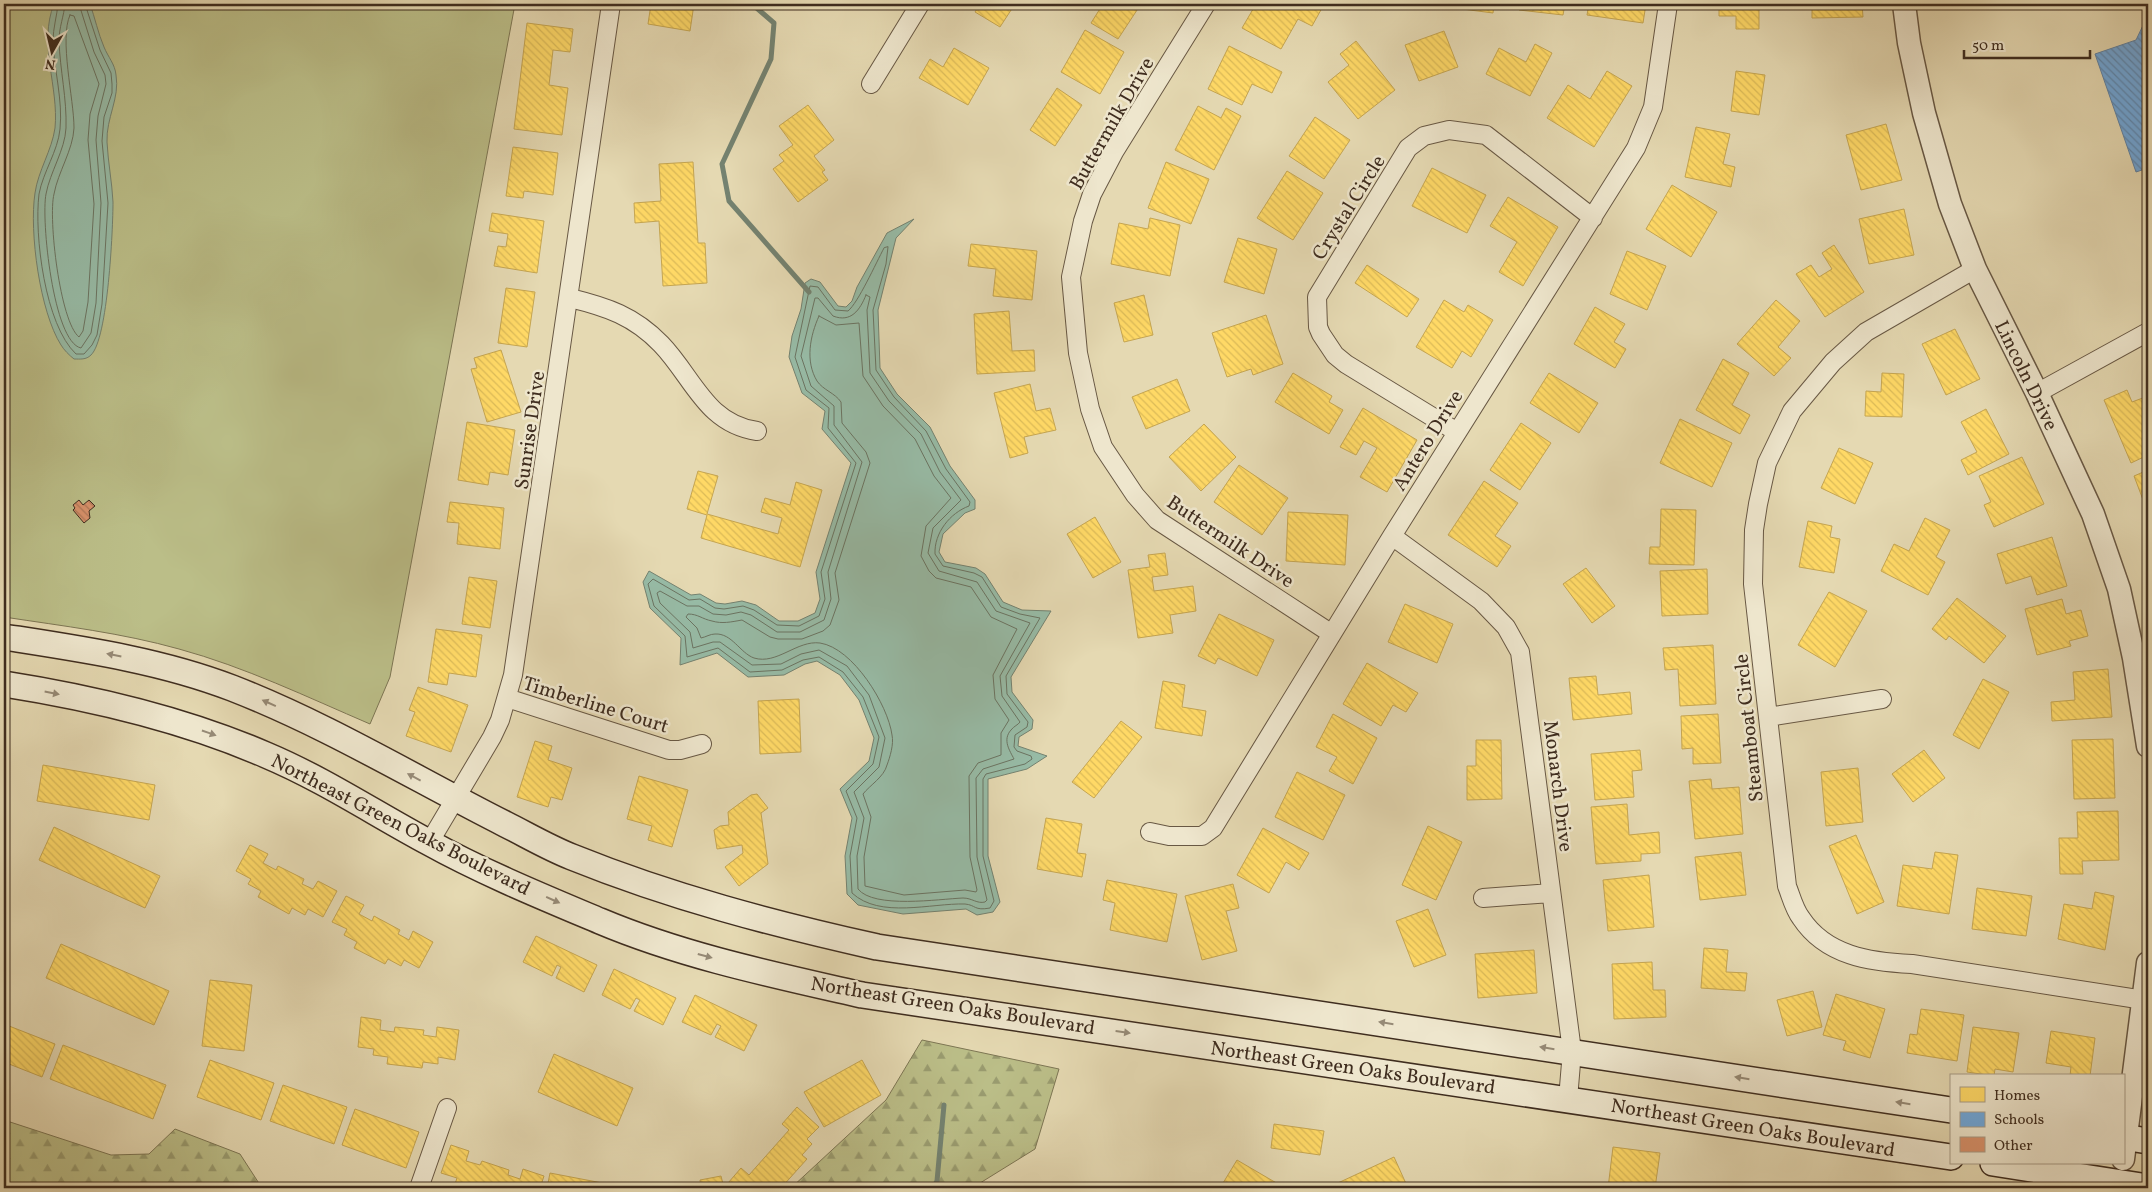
<svg xmlns="http://www.w3.org/2000/svg" width="2152" height="1192" font-family="Vollkorn,serif">
<defs>
<pattern id="forest-firs" width="22" height="20" patternUnits="userSpaceOnUse" patternTransform="scale(1.25)"><rect width="22" height="20" fill="#bbbe88"/><path d="M5 1l3.5 6h-7zM16 11l3.5 6h-7z" fill="#999b6f"/></pattern>
<pattern id="homes-back-hatch" width="6" height="6" patternUnits="userSpaceOnUse" patternTransform="scale(1.25)"><rect width="6" height="6" fill="#ffd966"/><path d="M-1 5l2 2M0 0l6 6M5-1l2 2" fill="none" stroke="#dcbb58"/></pattern>
<pattern id="schools-back-hatch" width="6" height="6" patternUnits="userSpaceOnUse" patternTransform="scale(1.25)"><rect width="6" height="6" fill="#6fa8dc"/><path d="M-1 5l2 2M0 0l6 6M5-1l2 2" fill="none" stroke="#5d89b2"/></pattern>
<pattern id="building-back-hatch" width="6" height="6" patternUnits="userSpaceOnUse" patternTransform="scale(1.25)"><rect width="6" height="6" fill="#d9926c"/><path d="M-1 5l2 2M0 0l6 6M5-1l2 2" fill="none" stroke="#b17858"/></pattern>
</defs>
<rect width="100%" height="100%" fill="#e5d9b2"/>
<filter id="stains"><feTurbulence type="fractalNoise" baseFrequency=".004" numOctaves="4"/><feColorMatrix values="0 0 0 0 .2 0 0 0 0 .09 0 0 0 0 .02 0 0 0 .5 -.17"/></filter>
<radialGradient id="worn" r=".72"><stop offset=".6" stop-color="#630" stop-opacity="0"/><stop offset="1" stop-color="#630" stop-opacity=".3"/></radialGradient>
<path fill="#bbbe88" stroke="#7d7654" d="M4 4H515L390 677 370 724C307 697 245 667 179 649 122 633 63 626 4 617Z"/>
<path fill="url(#forest-firs)" stroke="#7d7654" d="M922 1040 1059 1069 1035 1149 972 1188H791L886 1100Z
M4 1120 111 1155 149 1154 175 1129 240 1154 262 1188H4Z"/>
<path fill="#97bba6" stroke="#748270" d="M54 4H90C95 18 98 33 104 47 108 57 115 64 116 75 120 98 106 118 107 142 108 162 112 182 113 202 113 229 108 339 91 355 86 360 80 359 74 359 69 355 64 350 61 345 40 312 29 232 35 193 38 171 52 150 55 128 59 87 38 44 54 4Z
M914 219 896 238 878 310 880 368 897 394 930 427 950 466 975 500V509L965 513 943 534 939 552 945 562 976 568 985 574 1003 602 1022 610 1051 611 1011 677 1012 692 1033 720 1032 729 1019 737 1018 746 1047 756 1027 769 988 779V856L1000 902 993 912 977 915 966 909 903 914 858 905 847 894 845 856 852 818 840 789 869 761 874 738 859 700 840 675 817 661 805 664 784 675 748 677 717 653 680 665 681 638 650 608 643 582 649 571 691 595 700 594 716 603 725 604 742 601 756 605 779 621H798L815 613 820 599 816 572 851 463 822 429 825 411 802 393 789 357 792 336 801 309 805 283 811 279 820 282 838 306 846 307 852 301 857 287 887 233Z"/>
<path fill="url(#homes-back-hatch)" stroke="#c5a551" d="M541 4H575V8Z
M651 4H694L690 31 648 24Z
M980 4H1015L1000 27 975 12Z
M1103 4H1141L1118 39 1091 23Z
M1256 4H1314L1322 8 1312 26 1298 19 1281 49 1242 28Z
M1447 4H1494L1493 13 1447 7Z
M1519 4H1565L1563 15 1519 10Z
M1589 4H1646L1643 23 1587 15Z
M1719 4H1759V29H1736V16H1719Z
M1812 4H1862L1863 17 1812 18Z
M527 23 573 29 570 52 553 50 549 85 568 88 562 135 514 129Z
M1085 30 1124 52 1100 94 1061 72Z
M1444 31 1458 67 1419 81 1405 45Z
M1356 41 1395 90 1358 119 1328 82 1349 65 1340 54Z
M1535 44 1552 53 1530 96 1486 74 1499 48 1526 62Z
M1229 46 1282 72 1272 93 1252 84 1242 105 1208 89Z
M954 48 989 68 968 105 919 78 930 59 943 67Z
M1607 71 1632 86 1594 147 1547 118 1568 85 1590 99Z
M1736 71 1765 75 1759 115 1731 111Z
M1057 88 1082 105 1055 146 1030 130Z
M808 105 834 140 814 156 825 170 822 172 828 180 798 202 773 169 784 161 779 155 793 145 779 126Z
M1198 106 1221 118 1226 108 1241 116 1214 170 1175 150Z
M1315 117 1350 140 1324 179 1289 156Z
M1886 124 1902 180 1861 190 1846 135Z
M1696 127 1730 134 1723 164 1735 167 1731 187 1685 177Z
M513 147 558 153 553 195 524 191 523 198 506 196Z
M693 162 698 243H705L707 283 663 286 659 221 635 223 634 203 661 201 659 164Z
M1166 162 1209 179 1191 224 1148 208Z
M1432 168 1486 195 1467 233 1412 206Z
M1287 171 1323 193 1293 240 1257 218Z
M1672 185 1717 212 1691 257 1646 229Z
M1508 197 1558 227 1523 286 1499 272 1517 242 1490 226Z
M1904 209 1914 255 1869 264 1859 219Z
M492 213 544 221 537 273 494 266 498 246 506 247 508 234 489 231Z
M1150 218 1180 225 1170 276 1111 264 1119 223 1148 229Z
M1238 238 1277 249 1264 294 1224 282Z
M971 244 1037 251 1032 300 993 296 996 269 968 266Z
M1834 245 1864 292 1825 317 1796 274 1811 265 1819 277 1832 269 1822 253Z
M1627 251 1666 266 1647 310 1610 294Z
M1367 265 1419 299 1407 317 1355 283Z
M506 288 535 292 527 347 498 343Z
M1144 295 1153 335 1124 342 1114 303Z
M1444 300 1464 312 1468 305 1493 320 1471 357 1462 351 1452 368 1416 347Z
M1776 300 1800 321 1778 347 1791 358 1774 376 1737 344Z
M1595 307 1625 324 1614 342 1626 349 1615 368 1574 344Z
M1009 311 1012 351 1034 350 1035 371 977 374 974 314Z
M1266 315 1283 364 1253 375 1251 369 1227 377 1212 333Z
M1955 329 1980 379 1946 395 1922 344Z
M501 350 521 412 487 422 471 369 477 368 474 358Z
M1723 359 1749 373 1732 405 1750 415 1740 434 1696 410Z
M1293 373 1332 396 1329 402 1343 410 1329 434 1275 402Z
M1549 373 1598 403 1579 433 1530 403Z
M1882 373 1904 374 1902 417 1865 416 1866 391 1881 392Z
M1177 379 1190 411 1146 429 1132 397Z
M1030 384 1036 411 1050 408 1056 430 1024 437 1028 453 1010 458 994 393Z
M2127 390 2132 402 2148 396V455L2131 463 2104 400Z
M1363 408 1417 440 1387 492 1360 477 1377 448 1364 441 1356 455 1340 447Z
M1986 409 2009 454 1968 475 1961 460 1977 452 1961 422Z
M1680 419 1732 443 1712 487 1660 463Z
M467 422 515 430 508 475 490 472 488 485 458 480Z
M1521 423 1551 443 1520 490 1490 470Z
M1204 424 1236 457 1201 491 1169 457Z
M1839 448 1873 463 1855 504 1821 488Z
M2022 457 2044 504 1994 527 1984 505 1991 502 1979 476Z
M1239 465 1288 498 1262 535 1214 502Z
M2148 470V513L2134 476Z
M698 471 718 476 707 514 778 534 782 518 761 512 765 498 790 505 796 482 822 490 800 567 701 538 707 515 687 509Z
M1484 481 1518 503 1495 536 1511 546 1497 567 1448 535Z
M450 502 504 508 500 549 457 544 459 523 447 522Z
M1661 509 1696 510 1694 565 1649 564 1650 547H1660Z
M1288 512 1348 515 1345 565 1286 561Z
M1095 517 1121 562 1093 578 1067 534Z
M1925 518 1950 530 1936 557 1945 562 1928 595 1881 571 1894 544 1909 551Z
M1808 521 1832 526 1830 537 1840 539 1834 573 1799 567Z
M2052 537 2067 586 2037 595 2031 576 2006 584 1997 554Z
M1165 553 1168 575 1152 577 1154 591 1193 586 1196 611 1170 615 1173 633 1138 638 1128 570 1150 567 1148 555Z
M1586 568 1615 606 1592 623 1563 584Z
M1707 569 1708 614 1662 616 1660 571Z
M469 577 497 581 490 628 462 624Z
M1829 592 1867 611 1835 667 1798 645Z
M1957 598 2006 636 1984 663 1949 636 1946 640 1932 629Z
M2062 599 2066 614 2081 610 2088 636 2069 641 2071 646 2037 655 2025 609Z
M1405 604 1453 624 1437 663 1388 642Z
M1219 614 1274 640 1257 676 1218 658 1215 664 1198 656Z
M436 629 482 635 476 677 449 673 447 685 428 682Z
M1713 645 1716 704 1680 706 1678 669 1665 670 1663 648Z
M1367 663 1418 693 1406 712 1393 705 1381 726 1343 704Z
M2108 669 2112 717 2052 721 2051 702 2075 700 2073 672Z
M1596 676 1598 695 1630 692 1632 714 1573 720 1569 678Z
M1983 679 2009 692 1979 749 1953 735Z
M1163 681 1185 685 1182 707 1206 711 1202 736 1155 728Z
M418 687 468 705 451 752 406 736 415 712 409 710Z
M799 699 801 752 760 754 758 701Z
M1333 714 1377 738 1353 784 1329 771 1337 757 1316 747Z
M1718 714 1721 763 1693 764V748L1682 749 1681 716Z
M1121 721 1142 737 1094 798 1072 782Z
M2113 739 2115 798 2074 799 2072 740Z
M1476 740H1501L1502 799 1467 800V766H1476Z
M535 741 552 746 548 760 572 768 562 800 551 797 548 807 517 797Z
M1640 750 1642 770 1632 771 1634 797 1595 800 1591 754Z
M1924 750 1945 778 1913 802 1892 774Z
M43 765 155 785 149 820 37 801Z
M1858 768 1863 822 1826 826 1821 772Z
M1297 772 1345 795 1323 840 1275 817Z
M639 776 688 790 672 847 648 840 652 826 627 819Z
M1711 779 1712 789 1739 787 1743 834 1695 839 1689 781Z
M757 794 768 808 761 813 768 864 739 886 725 867 743 853 742 845 717 849 714 830 720 826 729 825 728 812 751 795Z
M1627 804 1629 835 1659 832 1660 853 1641 854V861L1596 864 1591 807Z
M2118 811 2119 860 2082 861 2083 874H2060L2059 838H2078L2077 812Z
M1046 818 1082 824 1077 853 1086 854 1082 877 1037 869Z
M1428 826 1462 842 1436 900 1402 885Z
M54 827 160 876 145 908 39 860Z
M1263 828 1309 853 1299 870 1286 862 1269 893 1237 875Z
M1856 835 1884 902 1857 914 1829 846Z
M250 845 268 854 263 863 276 870 278 866 304 879 302 884 313 889 318 881 337 891 323 917 308 909 305 915 292 908 289 914 258 897 261 891 248 884 251 879 236 871Z
M1741 852 1746 895 1700 900 1695 857Z
M1935 852 1958 855 1949 914 1897 906 1903 865 1932 869Z
M1649 875 1654 927 1608 931 1603 880Z
M1107 880 1177 894 1167 942 1110 930 1115 903 1103 900Z
M1233 884 1239 908 1226 911 1237 951 1202 960 1185 896Z
M1977 888 2032 896 2026 936 1972 929Z
M2095 892 2114 896 2105 950 2058 939 2064 904 2092 909Z
M346 896 364 905 359 914 372 921 374 916 400 930 398 934 409 940 413 931 433 942 419 968 404 960 401 966 388 959 385 964 354 948 357 942 344 935 347 929 332 922Z
M1428 909 1446 955 1414 967 1396 921Z
M536 936 597 965 584 992 556 978 561 967 557 965 552 976 523 962Z
M61 944 169 991 154 1025 46 978Z
M1704 948 1728 950 1726 972 1747 973 1745 991 1701 988Z
M1534 950 1537 993 1478 998 1475 954Z
M1652 962 1653 990H1665L1666 1017 1614 1019 1612 964Z
M614 969 676 998 663 1025 634 1011 640 1000 636 998 630 1009 602 995Z
M210 980 252 985 244 1051 202 1046Z
M1813 991 1822 1027 1787 1036 1777 1000Z
M1836 994 1885 1009 1870 1058 1843 1050 1846 1041 1823 1035Z
M695 995 757 1025 744 1051 715 1037 721 1026 717 1024 711 1035 682 1022Z
M1921 1009 1964 1015 1957 1061 1907 1053 1910 1034 1917 1035Z
M361 1017 381 1020 380 1030 394 1032 395 1027 424 1030 423 1035 436 1037 437 1027 459 1030 455 1060 438 1057V1064L423 1062 422 1068 387 1064 388 1057 373 1055 374 1049 358 1047Z
M4 1024 55 1044 42 1077 4 1062Z
M1973 1027 2019 1033 2013 1072 1995 1069 1994 1076 1967 1072Z
M2051 1031 2095 1038 2090 1076H2070L2071 1067 2046 1063Z
M63 1045 166 1085 153 1119 50 1079Z
M554 1054 633 1088 617 1126 538 1092Z
M210 1060 274 1083 261 1120 197 1097Z
M862 1060 881 1095 824 1127 804 1092Z
M283 1085 347 1107 334 1144 270 1121Z
M797 1107 819 1127 807 1139 812 1144 802 1155 807 1159 781 1188 776 1184 772 1188H734L728 1183 741 1168 749 1175 789 1130 782 1124Z
M355 1109 419 1132 406 1168 342 1145Z
M1274 1124 1324 1131 1320 1155 1271 1148Z
M451 1145 469 1151 466 1161 480 1165 482 1161 509 1170 508 1175 520 1179 523 1169 544 1176 540 1188H468L455 1184 457 1178 441 1173Z
M1613 1147 1660 1153 1655 1188H1608Z
M1394 1157 1408 1188H1327Z
M1237 1160 1285 1188H1220Z
M550 1173 618 1186V1188H547Z
M721 1176 724 1188H701L700 1180Z"/>
<path fill="url(#schools-back-hatch)" stroke="#6183a3" d="M2142 4H2148V168L2136 172 2095 54 2136 40 2147 17Z"/>
<g fill="none" stroke-linecap="round" stroke-linejoin="round">
<path stroke="#6b7462" stroke-width="1" d="M58 4C57 16 53 28 53 41 54 70 63 100 60 129 58 151 43 172 39 194 34 235 45 325 76 354H84L92 345 97 335 102 304 108 203 102 141 104 117 112 93V84L111 73 100 50 85 4
M65 4C64 16 59 27 59 41 60 70 67 99 66 128 65 150 50 172 46 194 41 219 53 342 81 348L91 333 96 303 101 203 96 140 98 116 106 84 105 75 94 52 79 4
M70 15 74 16 99 84 90 114 88 140 94 204 88 302 83 331 79 337C60 322 48 218 54 194 58 172 73 150 74 128 74 99 59 39 70 15Z
M888 247 886 264 873 310 876 370 894 397 926 431 946 469 970 502 969 506C950 513 934 533 935 554L943 566 974 573 982 577 1001 607 1020 614 1040 618 1006 676 1007 694 1028 722 1027 727 1015 735 1014 747 1017 751 1031 756 1032 759 1025 764 986 774 983 779V856L994 901 990 908C974 911 976 905 965 904 931 903 880 919 852 893L850 856 857 818 846 791 873 764 879 737 863 697 843 672 819 657 803 660 782 670 750 672 718 648 687 657 685 636 654 606 648 584 653 579 689 600 700 599 715 608 724 609 743 606 754 610 777 625 799 626 819 616 825 599 821 572 856 463 828 428 829 408 806 390 795 357 810 286 818 287 835 310 848 311C858 303 876 263 884 248Z
M866 295 870 297 867 310 870 373 889 401 921 434 940 472 961 500 933 528 928 553 939 571 977 582 996 611 1030 623 1000 676 1002 696 1020 722C1018 725 1014 726 1011 730 1002 740 1010 751 1014 759L983 769 976 778 977 857 987 900 985 902C977 904 972 898 963 898 939 899 874 909 858 889L857 856 864 818 854 792 879 767 885 738 869 695 847 666 819 650 801 654 781 664 752 665 720 642H713L693 648 690 632 660 603 657 593 660 591 687 606H699L713 614 726 615 741 612 751 615 777 632H800L824 620 831 599 828 572 862 462 834 425V406L811 386 801 356 815 298H818L833 316C851 323 860 310 866 295Z
M819 316 836 325 859 323 863 376 883 406 915 439 934 476 951 498 926 526 921 556 929 571 936 578 971 587 991 617 1017 629 993 675 995 699 1009 720 1001 733V755L978 763 969 776 970 857 977 890 976 892 965 890 904 895 865 886 864 857 871 817 863 794C870 785 884 777 887 765 890 757 894 744 892 735 888 705 853 648 820 643 797 640 777 665 754 658 740 653 732 633 715 634 710 634 706 637 701 638L697 628 686 617 688 614C698 614 702 619 712 621 722 624 731 622 742 620L770 637 778 639H802L823 631 830 625 839 600 835 573 870 463 866 452 842 423 841 402C835 393 823 390 817 381 805 361 810 336 819 316Z"/>
<path stroke="#748270" stroke-width="5" d="M752 4 774 23 771 59 722 164 729 201 809 292
M933 1188 937 1181 944 1105"/>
</g>
<path fill="url(#building-back-hatch)" stroke="#3f2d1f" d="M79 500 83 505 89 500 95 506 89 511 90 518 84 523 73 510 75 508 73 505Z"/>
<g fill="none" stroke-linecap="round" stroke-linejoin="round">
<defs>
<path id="minor" d="M1206 4 1114 152 1092 194 1083 221 1071 277 1078 353 1090 409 1103 447 1135 495 1157 520 1332 634
M871 84 920 4
M1975 269 1866 332 1833 362 1792 411 1767 463 1758 504 1754 530 1753 584 1787 886C1791 896 1794 909 1801 918 1826 956 1870 962 1912 964L2144 1000
M570 298C607 307 634 316 661 344 693 377 706 424 757 431
M2037 393 2148 332
M1457 432 1346 364 1335 355 1321 334 1318 327 1317 297 1408 148 1424 136 1449 130 1486 135 1593 218
M1392 536 1481 601 1506 627 1520 652 1572 1051 1568 1099
M507 698 669 750H680L702 744
M1768 717 1882 699
M1150 832 1169 836H1202L1213 828 1392 536 1636 148 1653 107 1668 4
M429 843 492 737 500 720 513 675 611 4
M1483 898 1551 893
M419 1188 447 1108"/>
<path id="tertiary" d="M1904 4 1909 43 1924 113 1950 204 1975 269 2037 393 2093 514 2119 589 2134 658 2148 746
M2123 1159 2148 963"/>
<path id="secondary" d="M4 637C81 649 159 660 232 688 327 725 414 778 505 824 527 835 549 848 572 857 671 897 774 924 877 947L1951 1110
M4 684C93 698 183 719 266 755 323 779 374 813 428 842 482 872 543 897 600 921 683 956 774 975 862 995L1951 1157
M2123 1137 2148 1141
M1993 1163 2148 1187"/>
</defs>
<use href="#minor" stroke="#685844" stroke-width="20"/>
<use href="#tertiary" stroke="#685844" stroke-width="25"/>
<use href="#secondary" stroke="#3f2d1f" stroke-width="28"/>
<use href="#minor" stroke="#eee6cd" stroke-width="18"/>
<use href="#tertiary" stroke="#eee6cd" stroke-width="22"/>
<use href="#secondary" stroke="#eee6cd" stroke-width="25"/>
</g>
<defs><path id="oneway-solid" d="M-6-.8H1V-3.2L6.5 0L1 3.2V.8H-6Z" transform="scale(1.25)"/></defs>
<g fill="#968a76">
<use href="#oneway-solid" transform="translate(114 655) rotate(-169)"/>
<use href="#oneway-solid" transform="translate(52 693) rotate(11)"/>
<use href="#oneway-solid" transform="translate(269 703) rotate(-156)"/>
<use href="#oneway-solid" transform="translate(209 733) rotate(19)"/>
<use href="#oneway-solid" transform="translate(414 777) rotate(-152)"/>
<use href="#oneway-solid" transform="translate(553 900) rotate(24)"/>
<use href="#oneway-solid" transform="translate(705 956) rotate(15)"/>
<use href="#oneway-solid" transform="translate(1386 1023) rotate(-171)"/>
<use href="#oneway-solid" transform="translate(1123 1032) rotate(8)"/>
<use href="#oneway-solid" transform="translate(1547 1048) rotate(-171)"/>
<use href="#oneway-solid" transform="translate(1742 1078) rotate(-171)"/>
<use href="#oneway-solid" transform="translate(1903 1103) rotate(-171)"/>
</g>
<g text-anchor="middle" stroke-width="5" stroke-linejoin="round" paint-order="stroke">
<g font-size="20" fill="#3f2d1f" stroke="#eee6cd">
<text transform="translate(1111 123) rotate(-60)" y="7">Buttermilk Drive</text>
<text transform="translate(1348 207) rotate(-58)" y="7">Crystal Circle</text>
<text transform="translate(2027 375) rotate(64)" y="7">Lincoln Drive</text>
<text transform="translate(529 430) rotate(-82)" y="7">Sunrise Drive</text>
<text transform="translate(1427 440) rotate(-58)" y="7">Antero Drive</text>
<text transform="translate(1231 541) rotate(34)" y="7">Buttermilk Drive</text>
<text transform="translate(596 704) rotate(17)" y="7">Timberline Court</text>
<text transform="translate(1748 728) rotate(-96)" y="7">Steamboat Circle</text>
<text transform="translate(1559 786) rotate(83)" y="7">Monarch Drive</text>
<text transform="translate(401 824) rotate(27)" y="7">Northeast Green Oaks Boulevard</text>
<text transform="translate(953 1005) rotate(9)" y="7">Northeast Green Oaks Boulevard</text>
<text transform="translate(1353 1067) rotate(8)" y="7">Northeast Green Oaks Boulevard</text>
<text transform="translate(1753 1127) rotate(9)" y="7">Northeast Green Oaks Boulevard</text>
</g>
</g>
<rect width="2152" height="1192" fill="none" stroke="#e5d9b2" stroke-width="20"/>
<rect x="5" y="5" width="2142" height="1182" fill="none" stroke="#3f2d1f" stroke-width="2.5"/>
<rect x="10" y="10" width="2132" height="1172" fill="none" stroke="#3f2d1f"/>
<rect x="1950" y="1074" width="175" height="90" fill="#eee6cd" stroke="#a89c87"/>
<rect x="1960" y="1087" width="25" height="15" fill="#ffd966" stroke="#a89c87"/>
<text x="1994" y="1100" font-size="15" fill="#3f2d1f">Homes</text>
<rect x="1960" y="1112" width="25" height="15" fill="#6fa8dc" stroke="#a89c87"/>
<text x="1994" y="1124" font-size="15" fill="#3f2d1f">Schools</text>
<rect x="1960" y="1137" width="25" height="15" fill="#d9926c" stroke="#a89c87"/>
<text x="1994" y="1150" font-size="15" fill="#3f2d1f">Other</text>
<g transform="translate(52 52) rotate(188)" stroke="#eee6cd" stroke-width="4" paint-order="stroke">
<path d="M0-4L9 19L0 12L-9 19Z" fill="#3f2d1f"/>
<text y="-8" font-size="14" font-weight="bold" text-anchor="middle" fill="#3f2d1f">N</text>
</g>
<path d="M1964 50v8h126v-8" fill="none" stroke="#3f2d1f" stroke-width="2.5"/>
<text x="1972" y="50" font-size="15" fill="#3f2d1f" stroke="#eee6cd" stroke-width="4" paint-order="stroke">50 m</text>
<rect width="100%" height="100%" filter="url(#stains)"/>
<rect width="100%" height="100%" fill="url(#worn)"/>
</svg>
